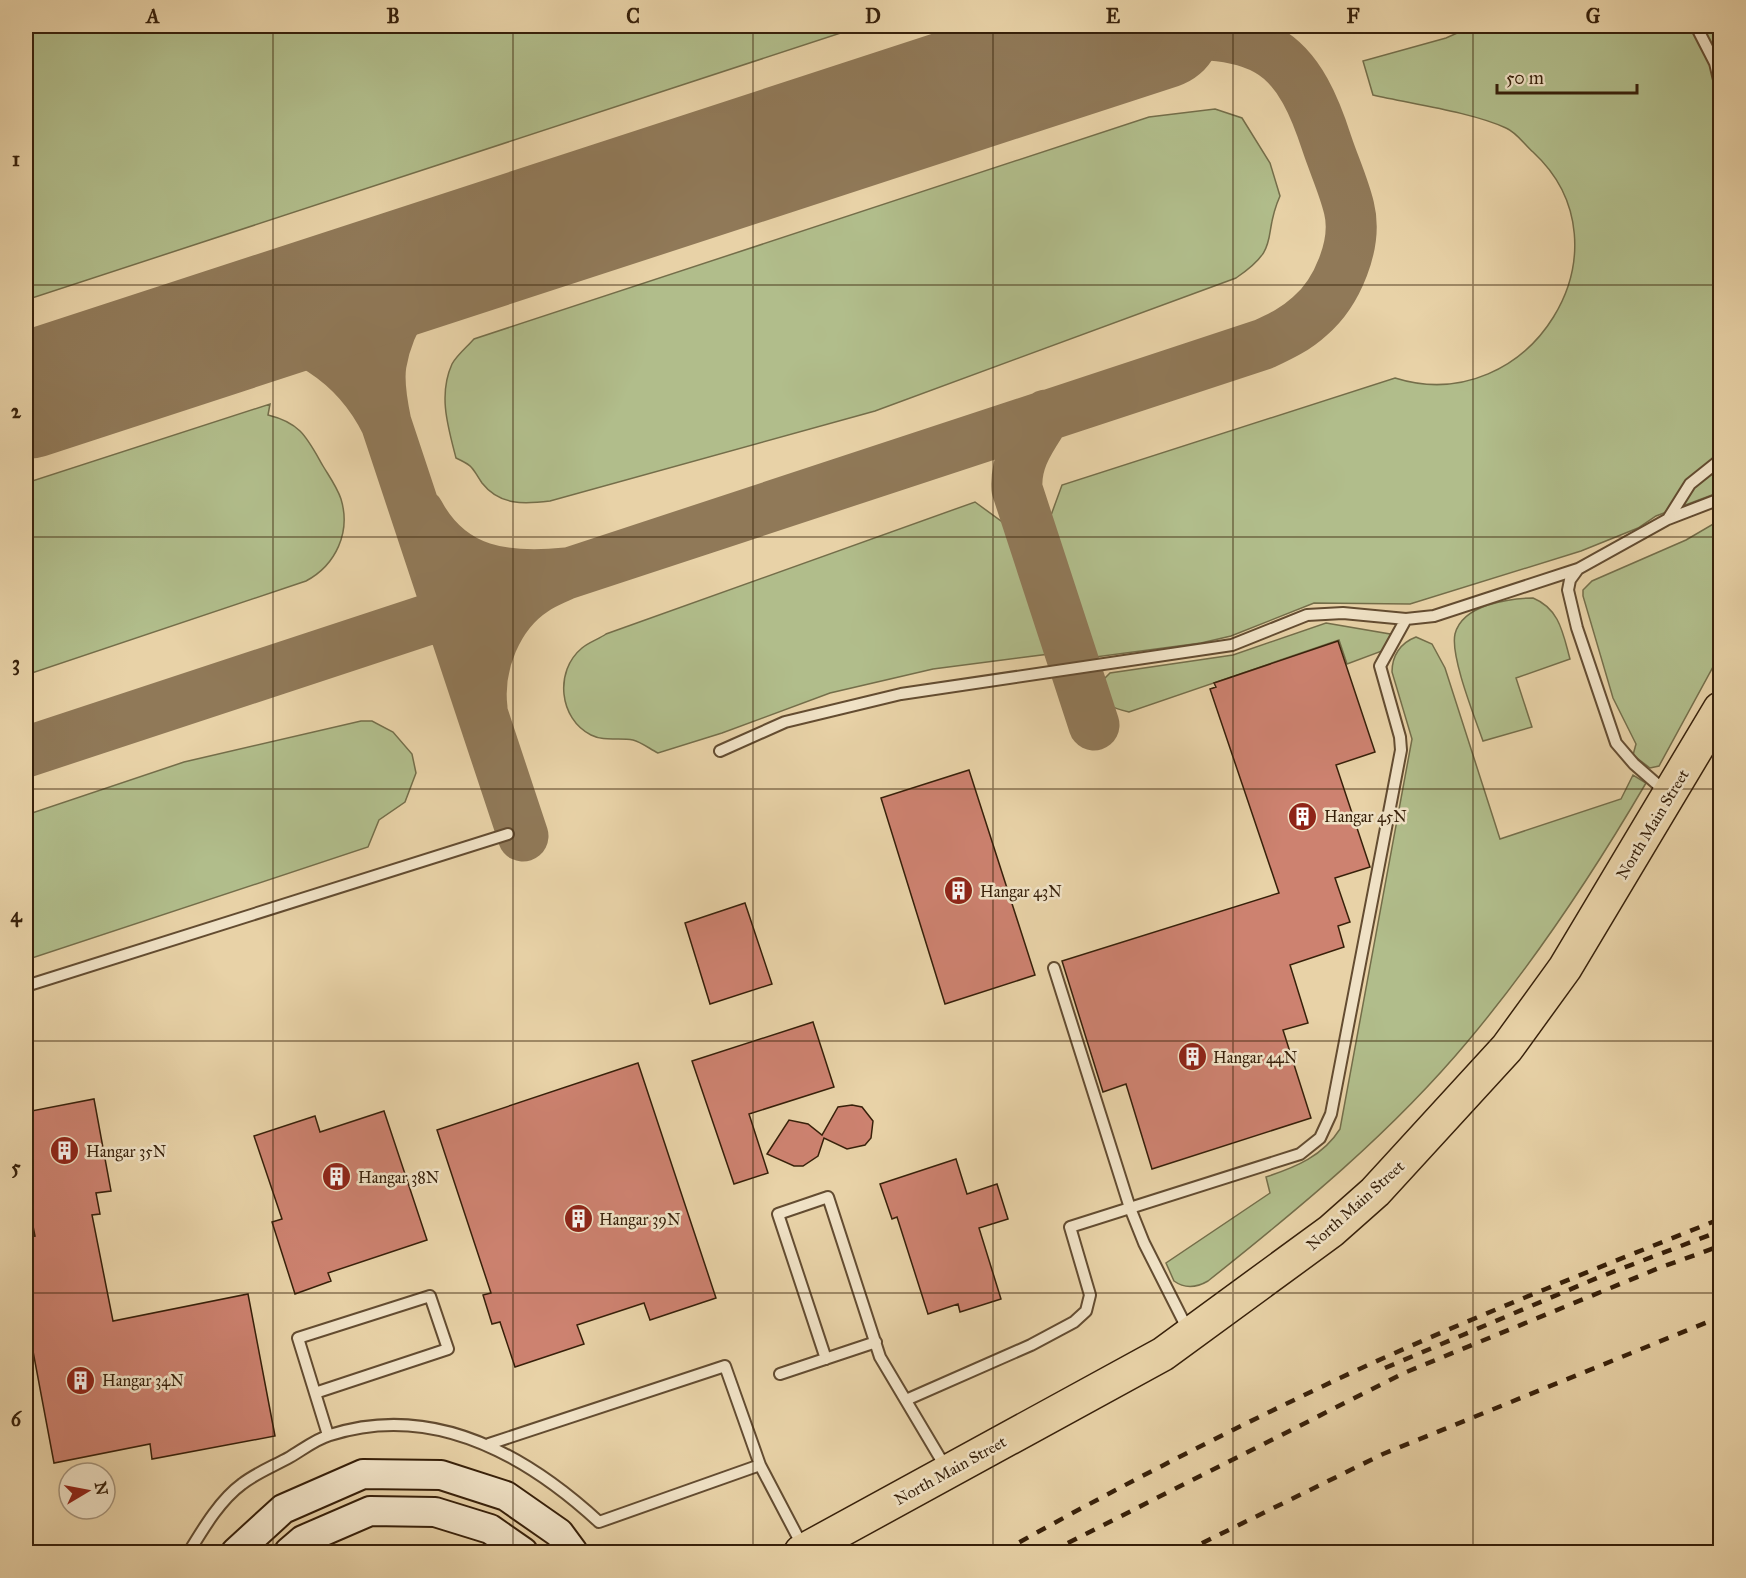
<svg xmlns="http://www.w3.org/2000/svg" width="1746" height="1578" font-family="'IM FELL Great Primer',serif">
<rect width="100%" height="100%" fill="#e8d2a7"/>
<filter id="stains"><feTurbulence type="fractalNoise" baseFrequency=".00333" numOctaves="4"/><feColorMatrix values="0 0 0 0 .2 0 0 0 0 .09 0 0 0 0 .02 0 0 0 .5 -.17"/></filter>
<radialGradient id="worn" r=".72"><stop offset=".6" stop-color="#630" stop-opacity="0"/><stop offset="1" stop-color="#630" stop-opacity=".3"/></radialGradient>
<path fill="#b1bd8b" stroke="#746e4a" stroke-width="1.5" d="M26 26H862L26 300Z
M1473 26H1720V492L1656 516 1638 528 1581 551 1410 604 1314 603 1231 636 1201 643 1088 658 1046 529 1062 485 1395 378C1530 420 1637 248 1533 152 1525 145 1516 132 1506 128 1471 112 1412 104 1373 95L1363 61 1446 38Z
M1215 109 1242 118 1270 163 1280 196C1261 238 1283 246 1236 278L875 411 550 501C525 504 500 506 482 483 471 467 475 467 456 458 448 427 438 395 452 364 457 355 468 346 474 339L1149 117Z
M270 404 268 415C301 423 307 438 323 466 329 476 337 487 341 499 351 532 336 565 306 581L26 675V483Z
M975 502 1016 532 1057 653 933 669 830 693 722 733 658 753C650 749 641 742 633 740 618 737 605 742 591 735 559 719 554 671 582 648 589 642 599 639 606 634Z
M1720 520V654L1659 766 1650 768 1633 755 1636 744 1613 698 1583 596V590L1592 581 1686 540Z
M1533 598C1560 609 1563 634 1570 659L1516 678 1532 727 1483 741C1475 718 1450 656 1455 634 1459 618 1473 610 1488 605 1504 600 1517 598 1533 598Z
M1326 623 1390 634 1391 637 1382 651 1347 664 1339 640 1129 712C1112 708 1099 704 1099 684L1110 673 1233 655Z
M1416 637 1432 644 1445 668 1500 839 1621 799 1633 775 1646 783C1594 872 1535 961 1468 1041 1392 1132 1301 1207 1208 1281 1196 1288 1185 1289 1174 1281L1166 1263 1270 1193 1266 1177C1296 1167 1323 1156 1340 1129L1412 739 1392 672C1392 656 1400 643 1416 637Z
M361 721H372L393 732 412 754 416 773 405 802 379 820 368 847 26 960V815L184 762Z"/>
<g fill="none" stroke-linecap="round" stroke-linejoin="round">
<path stroke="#907958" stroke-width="51" d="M194 341C205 337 218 330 229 329 296 318 358 366 386 423L523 836
M1046 415C1031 439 1015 459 1017 489L1094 725
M386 423C382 404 378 383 381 364 388 321 418 272 458 253 466 249 476 248 485 246
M419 513C451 573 506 579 567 573 556 579 544 583 534 590 497 614 477 665 482 708
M26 752 1264 344C1281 336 1296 329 1310 316 1337 293 1358 244 1349 208 1344 187 1334 165 1327 144 1316 110 1300 68 1267 50 1218 24 1157 38 1105 43"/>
<path stroke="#907958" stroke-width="126" d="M26 396 1159 26"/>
</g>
<path fill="#cd8270" stroke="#37200a" stroke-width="1.5" d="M1338 641 1375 752 1336 765 1370 867 1335 878 1350 922 1338 926 1344 947 1290 965 1308 1023 1283 1030 1311 1118 1152 1169 1126 1084 1103 1092 1062 961 1279 893 1210 689 1216 687 1214 683Z
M969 770 1035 975 945 1004 881 798Z
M745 903 772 984 710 1004 685 923Z
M813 1022 834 1087 749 1114 768 1173 734 1184 692 1061Z
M638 1063 716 1298 650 1320 644 1303 577 1325 584 1344 515 1367 500 1322 492 1324 483 1295 491 1293 437 1130Z
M94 1099 111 1191 96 1193 100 1214 92 1215 113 1321 248 1294 275 1436 152 1459 150 1444 54 1463 26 1314V1260L32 1259 28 1237 35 1236 29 1206H26V1112Z
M852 1105 862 1107 873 1121 871 1138 865 1145 847 1149 824 1138 818 1156 803 1166H794L767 1154 789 1120 808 1124 822 1135 838 1107Z
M384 1111 427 1240 328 1273 331 1281 295 1294 272 1222 282 1219 254 1136 315 1116 320 1132Z
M956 1159 967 1194 997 1184 1008 1219 979 1228 1001 1299 960 1312 958 1304 928 1314 897 1217 892 1219 880 1184Z"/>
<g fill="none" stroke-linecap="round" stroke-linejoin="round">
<defs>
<path id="lane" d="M1696 26 1715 63 1720 84
M1668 519 1720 499
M720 751 785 722 901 694 1232 645 1307 615 1343 613 1406 619 1434 616 1578 569
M1669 790 1658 785 1634 764 1616 743 1577 628 1568 590 1570 580 1578 569 1668 519 1690 484 1720 460
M1054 968 1130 1208 1144 1243 1189 1332
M26 986 508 834
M826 1359 778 1214 828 1197 880 1357 946 1468
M780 1374 876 1342
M315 1393 448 1349 430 1296 298 1338 328 1435
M906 1400 1031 1345 1074 1322 1086 1311 1090 1295 1070 1227 1300 1154 1320 1138 1331 1114 1401 750 1400 737 1380 666 1406 619
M760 1465 803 1547
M189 1552C203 1529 220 1500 242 1484 256 1473 274 1466 290 1457 302 1450 316 1439 330 1435 433 1402 525 1454 599 1522L760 1465 725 1366 489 1444"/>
<path id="secondary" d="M236 1552 283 1509 363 1474 441 1475 506 1496 559 1533 573 1552
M289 1552 303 1540 370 1511 435 1512 490 1529 523 1552"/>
<path id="primary" d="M801 1552 1163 1354 1331 1231 1375 1192 1507 1048 1565 968 1720 709"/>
</defs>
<use href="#lane" stroke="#634c31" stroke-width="14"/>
<use href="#secondary" stroke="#37200a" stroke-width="32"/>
<use href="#primary" stroke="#37200a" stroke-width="36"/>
<use href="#lane" stroke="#f0e2c6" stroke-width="10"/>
<use href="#secondary" stroke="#f0e2c6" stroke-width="28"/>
<use href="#primary" stroke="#e8d2a7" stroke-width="33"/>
<path stroke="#37200a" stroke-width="4.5" stroke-dasharray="10 10" stroke-linecap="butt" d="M1385 1368 1597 1278 1720 1231
M1002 1552C1112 1490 1226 1432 1340 1378 1464 1320 1593 1270 1720 1219
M1050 1552 1404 1373 1659 1268 1720 1246
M1184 1552 1383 1454 1720 1317"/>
</g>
<path fill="none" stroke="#37200a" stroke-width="1.5" stroke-opacity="0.55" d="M273 26V1552M513 26V1552M753 26V1552M993 26V1552M1233 26V1552M1473 26V1552M26 285H1720M26 537H1720M26 789H1720M26 1041H1720M26 1293H1720"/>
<defs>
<symbol id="building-disc" viewBox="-11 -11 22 22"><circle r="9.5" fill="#8f2418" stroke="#f0e2c6"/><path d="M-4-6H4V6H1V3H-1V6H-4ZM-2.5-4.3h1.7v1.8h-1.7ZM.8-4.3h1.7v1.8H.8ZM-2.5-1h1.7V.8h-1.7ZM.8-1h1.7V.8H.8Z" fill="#fff"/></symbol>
</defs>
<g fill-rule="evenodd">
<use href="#building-disc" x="1286" y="800" width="33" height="33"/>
<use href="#building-disc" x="942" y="874" width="33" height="33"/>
<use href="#building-disc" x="1176" y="1040" width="33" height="33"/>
<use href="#building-disc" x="48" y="1134" width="33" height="33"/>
<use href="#building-disc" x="320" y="1160" width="33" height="33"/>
<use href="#building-disc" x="562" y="1202" width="33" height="33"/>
<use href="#building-disc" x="64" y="1364" width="33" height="33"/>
</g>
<g text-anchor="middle" stroke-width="5" stroke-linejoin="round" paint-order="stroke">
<g font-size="16" fill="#37200a" stroke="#f0e2c6" text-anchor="start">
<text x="1324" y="822">Hangar 45N</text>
<text x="980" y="897">Hangar 43N</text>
<text x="1213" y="1063">Hangar 44N</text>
<text x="86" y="1157">Hangar 35N</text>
<text x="358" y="1183">Hangar 38N</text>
<text x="599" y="1225">Hangar 39N</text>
<text x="102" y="1386">Hangar 34N</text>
</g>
<g font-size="16" fill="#37200a" stroke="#f0e2c6">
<text transform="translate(1652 824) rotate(-59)" y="6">North Main Street</text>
<text transform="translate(1355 1205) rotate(-42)" y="6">North Main Street</text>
<text transform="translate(950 1470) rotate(-29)" y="6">North Main Street</text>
</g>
</g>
<rect width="1746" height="1578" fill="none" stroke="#e8d2a7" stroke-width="66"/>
<g transform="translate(87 1491) rotate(80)"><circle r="28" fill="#f0e2c6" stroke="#a6947b" stroke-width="1.5"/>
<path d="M0-4.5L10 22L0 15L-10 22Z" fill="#8f2418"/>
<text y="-9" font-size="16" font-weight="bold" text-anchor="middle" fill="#37200a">N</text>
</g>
<path d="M1497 84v9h140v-9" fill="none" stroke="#37200a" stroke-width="3"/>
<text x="1506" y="84" font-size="18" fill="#37200a" stroke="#f0e2c6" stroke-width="4.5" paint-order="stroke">50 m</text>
<rect x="33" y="33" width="1680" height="1512" fill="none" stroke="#37200a" stroke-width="2"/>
<g font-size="20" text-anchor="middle" font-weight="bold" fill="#37200a">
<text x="153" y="23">A</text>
<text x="393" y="23">B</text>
<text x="633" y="23">C</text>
<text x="873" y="23">D</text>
<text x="1113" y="23">E</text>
<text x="1353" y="23">F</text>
<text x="1593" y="23">G</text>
<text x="16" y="166">1</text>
<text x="16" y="418">2</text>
<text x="16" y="670">3</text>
<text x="16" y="922">4</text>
<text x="16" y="1174">5</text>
<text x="16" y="1426">6</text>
</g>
<rect width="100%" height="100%" filter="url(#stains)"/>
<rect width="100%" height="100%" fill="url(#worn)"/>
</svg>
